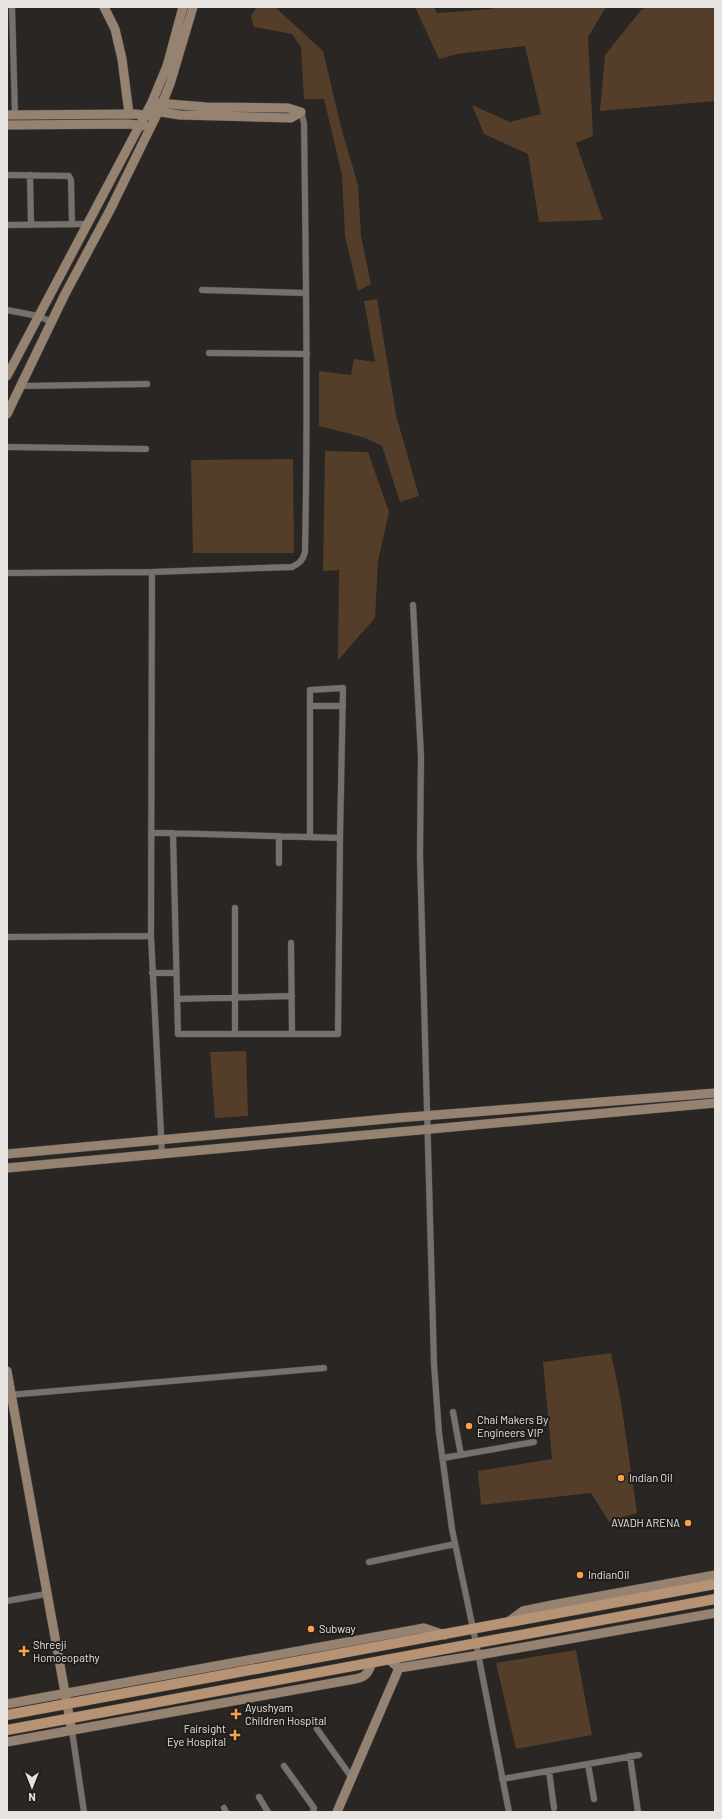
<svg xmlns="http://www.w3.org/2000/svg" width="722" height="1819" font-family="Barlow,sans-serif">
<rect width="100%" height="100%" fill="#2a2623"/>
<path fill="#543e2a" d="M257 7H275L323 51 341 127 358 185 361 236 371 284 358 291 345 236 342 175 324 99H304L301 47 292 34 254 27 251 16Z
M415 7H434L437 13 492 9 493 7H606L588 37 593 136 576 143 603 220 539 222 528 154 484 134 472 105 510 122 541 114 525 46 457 54 439 59Z
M654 7H715V101L600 111 605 55 642 9Z
M377 299 396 415 419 496 400 502 382 446 366 438 319 426V371L351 375 354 359 375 362 364 301Z
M325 451 368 452 389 512 378 561 375 618 338 660 339 570 323 571Z
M293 459 294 553H193L191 460Z
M246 1051 248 1116 215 1118 210 1052Z
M611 1353 621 1402 637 1513 609 1522 591 1493 481 1505 478 1471 552 1459 543 1362Z
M576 1650 592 1735 516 1749 496 1663Z"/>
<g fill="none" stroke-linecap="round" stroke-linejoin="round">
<defs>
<path id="street" d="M12 7 15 115
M7 175 69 176 71 180 72 224
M30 175 31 225
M7 225 87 224
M202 290 306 293
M7 310 38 316 52 322
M209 353 307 354
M22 386 147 384
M7 447 146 449
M152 572 151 936 162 1154
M7 573 152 572 292 567C300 563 303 560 305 552 308 409 306 266 304 123L301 112
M413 605 421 756 420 856 434 1364 439 1433 452 1529 476 1643 509 1812
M310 706H343
M151 833H165L340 838 338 1034H178L173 833
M310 837V690L343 688 340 838
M279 863V836
M7 937 151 936
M291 943 292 1034
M152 973H176
M177 999 292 996
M235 1033V908
M9 1395 324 1368
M453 1412 461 1455
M443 1458 534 1442
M369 1562 455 1544
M7 1601 46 1594
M317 1729 352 1778
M72 1731 84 1812
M630 1756 638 1812
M588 1764 594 1799
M284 1766 314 1808 313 1812
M549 1771 554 1808
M502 1779 639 1755
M259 1797 268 1812
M224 1808 226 1812"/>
<path id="secondary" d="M104 7 115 29 122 59 129 114
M157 103 206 107 288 108 301 112
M154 111 180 115 291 118 301 112
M7 115 136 114 149 116
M7 125 128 124 146 126
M7 376 152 102 167 66 183 7
M7 414 65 294 110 210 162 104 170 84 193 7
M7 1154 397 1118 715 1093
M7 1168 715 1103
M7 1371 71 1726
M508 1622 523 1611 552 1605 715 1575
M388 1659 399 1668 479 1655 715 1613
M7 1704 424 1628 445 1635
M7 1742 355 1679C366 1677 368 1673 372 1663
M337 1812 399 1668"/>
<path id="primary" d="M7 1715 715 1584
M7 1730 715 1599"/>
</defs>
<use href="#street" stroke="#46423f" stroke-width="7"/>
<use href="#secondary" stroke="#46423f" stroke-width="10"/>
<use href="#primary" stroke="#46423f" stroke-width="11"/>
<use href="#street" stroke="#76716d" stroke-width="6"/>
<use href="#secondary" stroke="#968271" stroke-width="9"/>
<use href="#primary" stroke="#b69374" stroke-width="10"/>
</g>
<g fill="#f7a14a" stroke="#211d1a" stroke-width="1.5">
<circle cx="469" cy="1426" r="4"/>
<circle cx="621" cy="1478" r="4"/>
<circle cx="688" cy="1523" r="4"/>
<circle cx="580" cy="1575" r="4"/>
<circle cx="311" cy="1629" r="4"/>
<path d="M22 1645h4v4h4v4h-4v4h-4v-4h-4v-4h4z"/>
<path d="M234 1708h4v4h4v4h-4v4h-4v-4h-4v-4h4z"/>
<path d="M233 1729h4v4h4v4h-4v4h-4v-4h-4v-4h4z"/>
</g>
<g text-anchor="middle" stroke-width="4" stroke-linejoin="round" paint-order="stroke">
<g font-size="11" fill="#e6e3e1" stroke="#211d1a" text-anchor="start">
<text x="477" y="1424">Chai Makers By<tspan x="477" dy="13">Engineers VIP</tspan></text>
<text x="629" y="1482">Indian Oil</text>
<text x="680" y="1527" text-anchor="end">AVADH ARENA</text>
<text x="588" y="1579">IndianOil</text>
<text x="319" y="1633">Subway</text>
<text x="33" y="1649">Shreeji<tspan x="33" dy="13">Homoeopathy</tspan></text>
<text x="245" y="1712">Ayushyam<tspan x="245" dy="13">Children Hospital</tspan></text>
<text x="226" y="1733" text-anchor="end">Fairsight<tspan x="226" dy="13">Eye Hospital</tspan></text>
</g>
</g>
<rect width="722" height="1819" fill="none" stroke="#e6e3e1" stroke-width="16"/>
<g transform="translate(32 1787) rotate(180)" stroke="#211d1a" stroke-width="3" paint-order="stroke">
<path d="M0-3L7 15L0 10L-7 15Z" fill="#e6e3e1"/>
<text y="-6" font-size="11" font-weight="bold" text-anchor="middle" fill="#e6e3e1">N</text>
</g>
</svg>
